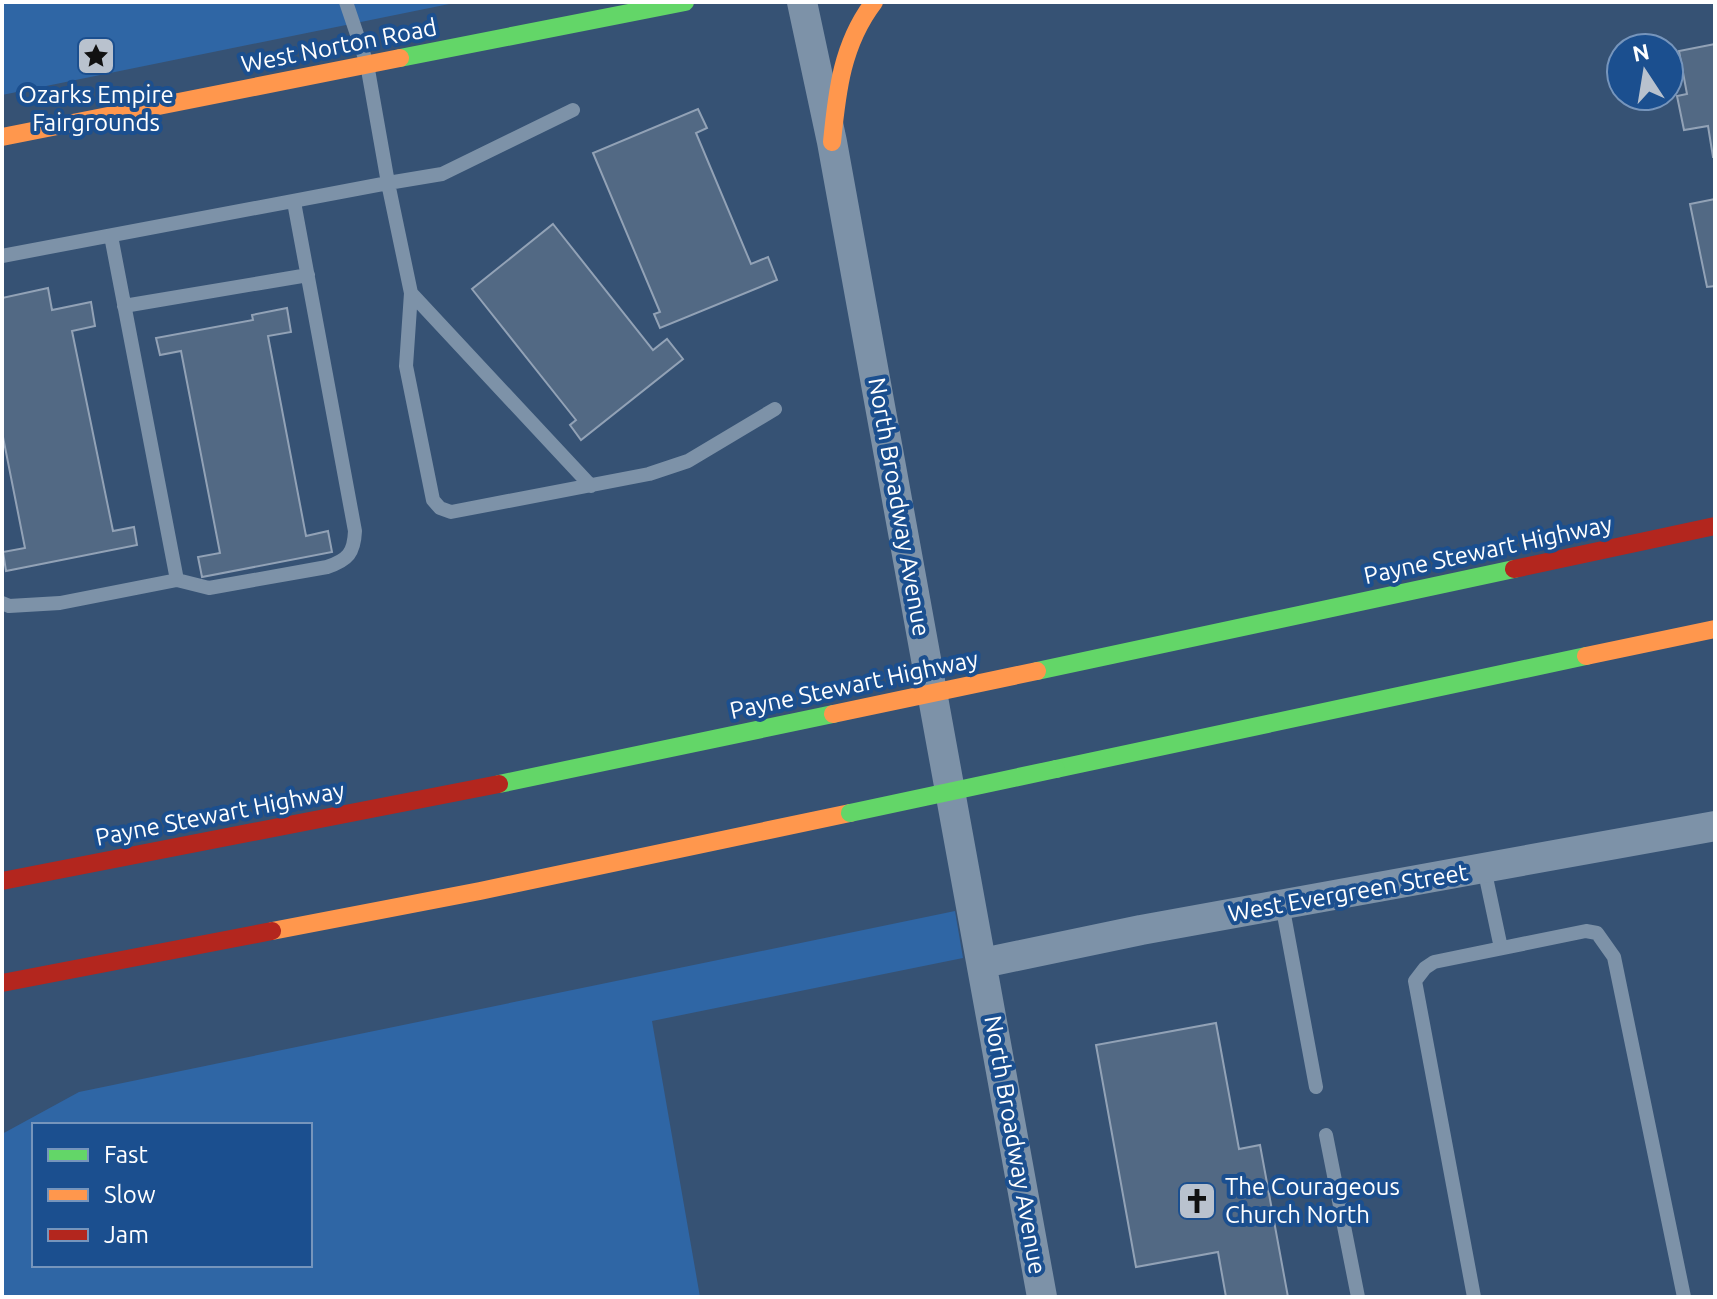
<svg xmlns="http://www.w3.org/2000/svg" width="1717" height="1299" font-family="Ubuntu,sans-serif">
<rect width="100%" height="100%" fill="#365274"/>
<path fill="#2f66a5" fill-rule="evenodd" d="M2 2H459L2 95Z
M955 911 963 958 652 1021 700 1297H2V1134L79 1092ZM34 1125H310V1265H34Z"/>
<path fill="#526984" stroke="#92a2b6" stroke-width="2" d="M1715 44V157H1713L1708 126 1684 130 1677 96 1687 94 1679 51Z
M698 109 707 128 696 133 751 264 768 257 777 280 660 328 654 314 660 312 593 153Z
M1715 199V286L1707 287 1690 204Z
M553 224 653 350 667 339 683 359 581 440 570 425 576 420 472 289Z
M48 288 52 310 91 302 95 326 72 331 113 531 134 527 137 545 6 571 3 552 25 548 2 432V298Z
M287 308 291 332 268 336 306 536 328 531 332 552 202 577 198 557 220 553 181 351 160 355 156 338 253 320 252 315Z
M1216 1023 1239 1149 1260 1145 1288 1297H1226L1218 1252 1136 1267 1096 1045Z"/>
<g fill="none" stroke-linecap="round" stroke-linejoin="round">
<path stroke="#7d92a8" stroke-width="14" d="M346 2 367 64 388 183 442 174 573 110
M2 256 388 183 411 293 406 366 433 500 440 508 451 512 649 474 688 461 775 409
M411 293 591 486
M124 306 308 275
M177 580 209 588 327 567C348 560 354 553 355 531L294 202
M2 603 9 606 60 603 177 580 111 236
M1484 868 1501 948
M1282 904 1316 1087
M1326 1135 1358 1297
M1474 1297 1415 981 1425 968 1434 962 1586 931 1597 933 1614 957 1684 1297"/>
<path stroke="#7d92a8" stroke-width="30" d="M802 2 832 142 1042 1297
M983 963 1141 930 1715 826"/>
<path stroke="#63d668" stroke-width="18" d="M400 58 685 2
M1037 671 1514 569
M1056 769 1586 656
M499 784 833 714"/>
<path stroke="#ff974d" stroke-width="18" d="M2 137 400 58
M832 142C837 91 842 44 874 2
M1586 656 1715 629
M272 931 480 891 850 813"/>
<path stroke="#b3261e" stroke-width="18" d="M1514 569 1715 526
M2 881 499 784
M2 983 272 931"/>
<path stroke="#63d668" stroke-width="18" d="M850 813 1056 769"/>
<path stroke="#ff974d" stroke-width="18" d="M833 714 1037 671"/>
</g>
<defs>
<symbol id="sight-square" viewBox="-11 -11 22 22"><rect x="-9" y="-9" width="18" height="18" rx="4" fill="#b9c2ce" stroke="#1b4f8f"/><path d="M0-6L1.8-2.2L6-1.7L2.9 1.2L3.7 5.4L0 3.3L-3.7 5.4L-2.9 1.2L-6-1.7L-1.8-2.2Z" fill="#111"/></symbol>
<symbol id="church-square" viewBox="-11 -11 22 22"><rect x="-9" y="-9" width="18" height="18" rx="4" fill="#b9c2ce" stroke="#1b4f8f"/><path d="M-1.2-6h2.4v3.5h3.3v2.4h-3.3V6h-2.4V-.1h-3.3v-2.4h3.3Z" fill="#111"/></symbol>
</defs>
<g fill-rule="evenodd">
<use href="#sight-square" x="74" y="34" width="44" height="44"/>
<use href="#church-square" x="1175" y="1179" width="44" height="44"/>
</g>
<g text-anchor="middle" stroke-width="8" stroke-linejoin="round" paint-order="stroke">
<g font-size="24" fill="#fff" stroke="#1b4f8f">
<text transform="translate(339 46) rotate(-11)" y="8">West Norton Road</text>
<text transform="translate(899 507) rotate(80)" y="8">North Broadway Avenue</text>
<text transform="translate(1488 550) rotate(-12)" y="8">Payne Stewart Highway</text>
<text transform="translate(854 685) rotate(-12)" y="8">Payne Stewart Highway</text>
<text transform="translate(220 814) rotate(-11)" y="8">Payne Stewart Highway</text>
<text transform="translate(1348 893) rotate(-10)" y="8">West Evergreen Street</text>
<text transform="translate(1015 1145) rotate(80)" y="8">North Broadway Avenue</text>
</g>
<g font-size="24" fill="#fff" stroke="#1b4f8f">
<text x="96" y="103">Ozarks Empire<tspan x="96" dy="28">Fairgrounds</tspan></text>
<text x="1225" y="1195" text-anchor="start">The Courageous<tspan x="1225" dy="28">Church North</tspan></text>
</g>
</g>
<rect width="1717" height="1299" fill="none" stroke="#ffffff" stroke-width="8"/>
<rect x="32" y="1123" width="280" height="144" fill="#1b4f8f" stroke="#7695bc" stroke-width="2"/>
<rect x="48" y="1149" width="40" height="12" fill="#63d668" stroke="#7695bc" stroke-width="2"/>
<text x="104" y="1163" font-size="24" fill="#ffffff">Fast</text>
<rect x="48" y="1189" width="40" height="12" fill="#ff974d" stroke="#7695bc" stroke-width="2"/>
<text x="104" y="1203" font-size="24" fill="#ffffff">Slow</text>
<rect x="48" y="1229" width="40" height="12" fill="#b3261e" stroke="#7695bc" stroke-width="2"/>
<text x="104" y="1243" font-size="24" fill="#ffffff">Jam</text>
<g transform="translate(1645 72) rotate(348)"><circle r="38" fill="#1b4f8f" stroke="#7695bc" stroke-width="2"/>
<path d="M0-6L14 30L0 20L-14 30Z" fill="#b9c2ce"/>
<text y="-12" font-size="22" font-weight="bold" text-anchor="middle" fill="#ffffff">N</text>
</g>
</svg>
